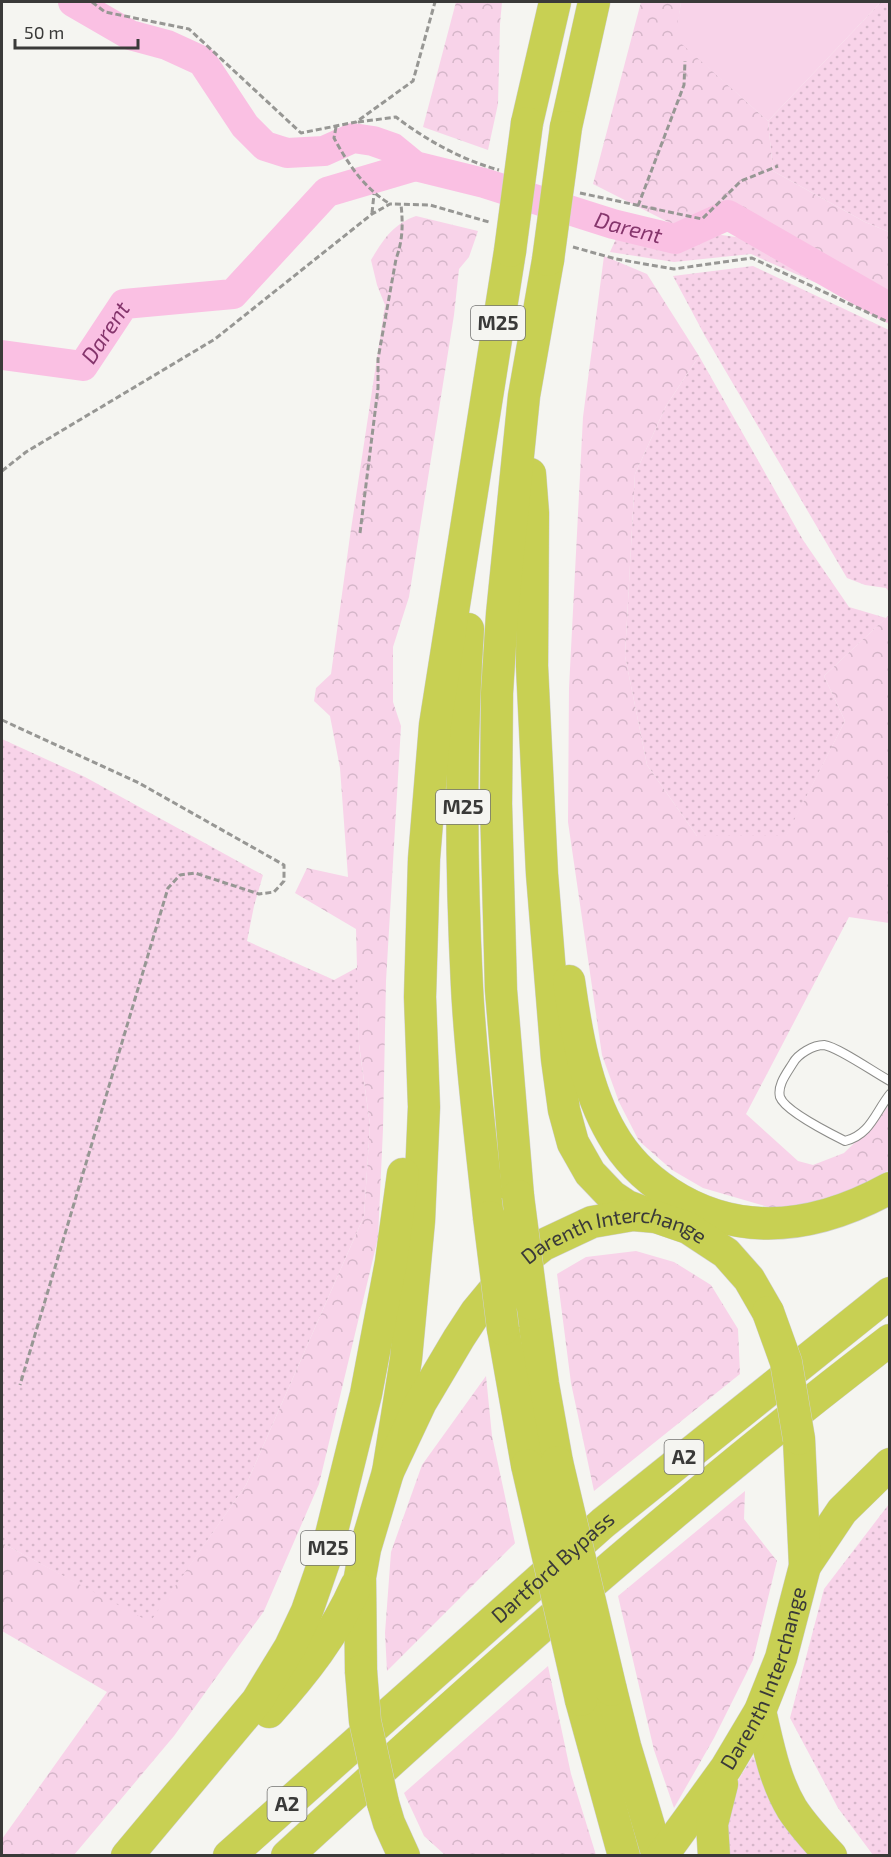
<svg xmlns="http://www.w3.org/2000/svg" width="891" height="1857" font-family="'Exo 2',sans-serif">
<defs>
<pattern id="grass-dots" width="8" height="8" patternUnits="userSpaceOnUse" patternTransform="scale(1.5)"><rect width="8" height="8" fill="#f8d3e9"/><path d="M2 2h.1M6 6h.1" fill="none" stroke="#d5b6c9" stroke-width="1.8" stroke-linecap="round"/></pattern>
<pattern id="forest-crowns" width="20" height="18" patternUnits="userSpaceOnUse" patternTransform="scale(1.5)"><rect width="20" height="18" fill="#f8d3e9"/><path d="M2 6a3 3 0 1 1 6 0M12 15a3 3 0 1 1 6 0" fill="none" stroke="#d5b6c9"/></pattern>
</defs>
<rect width="100%" height="100%" fill="#f5f5f1"/>
<path fill="url(#grass-dots)" d="M881 2H889V232L865 222 773 171 768 121Z
M620 230 673 247 714 234 758 240 819 274 823 284 814 282 751 254 674 262 610 252Z
M753 266 889 330V592L886 588 865 585 847 578 705 336 673 276Z
M699 356 803 540 849 607 886 618 824 676 845 721 786 837 697 836 647 765 625 656 635 474 666 406Z
M2 739 85 777 263 875 254 906 247 941 334 980 358 967 359 1045 370 1125 364 1216 246 1485 150 1623 2 1543Z
M889 1504 890 1855H873L838 1808 790 1718 824 1589Z
M753 1756 764 1784 812 1855 725 1856 726 1800Z"/>
<path fill="url(#forest-crowns)" d="M456 2H502L500 24 498 104 488 150 423 127Z
M641 2H681L676 38 768 121 773 171 865 222 889 232V302L827 265 808 248 733 203 672 224 593 184Z
M416 216 478 231 469 257 459 269 454 315 409 597 393 647V702L401 726 386 981 383 1129 378 1238 319 1484 264 1611 174 1736 74 1855H2V1839L107 1692 2 1631V1543L150 1622 246 1485 364 1216 370 1125 359 1044 356 929 295 893 307 868 348 877 340 768 330 716 314 701 316 688 331 674 350 536 385 305 377 285 371 260C383 240 393 224 416 216Z
M604 256 647 274 699 356 666 406 635 474 625 656 647 765 697 836H786L845 721 824 676 889 615V923L849 917 746 1114 798 1161 813 1165 844 1153 877 1121 889 1105V1170L855 1189 782 1211 703 1188 672 1170 639 1141 619 1102 602 1055 568 822 569 688 583 417Z
M636 1251 674 1262 711 1285 738 1329 740 1374 594 1491 571 1383 557 1274 586 1257Z
M486 1376 492 1436 515 1543 387 1671 385 1633 391 1552 422 1465Z
M745 1491 744 1519 777 1561 753 1660 714 1738 674 1808 654 1750 618 1596Z
M548 1666 571 1774 596 1855H445L424 1836 404 1793Z"/>
<path fill="#f8d3e9" d="M681 2H881L768 121 675 38Z"/>
<g fill="none" stroke-linecap="round" stroke-linejoin="round">
<g stroke="#fac0e3" stroke-width="30">
<path id="s1" d="M73 2 130 35 167 45 202 61 245 126 265 146 287 153 324 151 353 138 373 141 393 148 415 166 484 183 613 224 675 239 728 215 890 308"/>
<path id="s2" d="M2 355 83 366 124 304 233 294 327 192 415 166"/>
</g>
<defs>
<path id="lane" d="M890 1081C875 1073 838 1047 824 1045 813 1045 798 1054 793 1063 787 1073 777 1085 780 1097 785 1111 831 1134 845 1141 870 1135 875 1113 890 1094"/>
<g id="highway">
<path d="M527 123 555 2"/>
<path d="M566 127 594 2"/>
<path d="M530 474 533 513 532 666 542 874 557 1059 564 1110 573 1143 590 1173 612 1196 627 1206 656 1217"/>
<path d="M468 629C460 747 461 868 467 987 471 1064 481 1141 489 1217"/>
<path d="M569 981C576 1031 586 1090 612 1134 625 1157 646 1178 669 1193 741 1240 817 1228 890 1188"/>
<path d="M518 1196 501 990 496 804 497 693 502 614 524 396 548 260"/>
<path d="M532 1304 543 1384 557 1462"/>
<path d="M503 1329 527 1465"/>
<path d="M388 1472 406 1359 419 1221 424 1107 420 997 424 859 435 725 510 251"/>
<path d="M805 1566 842 1511 890 1464"/>
<path id="s3" d="M361 1671 360 1577 365 1549 388 1472 421 1402 459 1338 476 1312 510 1271 543 1245 592 1222 633 1215 656 1217 688 1228 726 1253 749 1279 768 1312"/>
<path d="M611 1690 625 1746 658 1856"/>
<path d="M581 1700 624 1856"/>
<path d="M760 1711C768 1744 774 1779 792 1809 803 1826 817 1841 831 1856"/>
<path d="M269 1712C304 1673 335 1634 356 1586"/>
<path d="M383 1803 389 1823 404 1856"/>
<path d="M127 1856 257 1701 290 1647 307 1611 325 1559 366 1394 391 1262 403 1174"/>
<path id="s4" d="M229 1856 603 1523 890 1293"/>
<path d="M287 1856C482 1677 679 1501 890 1340"/>
<path id="s5" d="M662 1856 726 1768 760 1711 781 1658 805 1566 799 1439"/>
<path d="M714 1856 712 1824 722 1784"/>
</g>
</defs>
<use href="#lane" stroke="#8c8c89" stroke-width="10"/>
<use href="#highway" stroke="#d0d0cf" stroke-width="33"/>
<path stroke="#979794" stroke-width="3" stroke-dasharray="6 3" stroke-linecap="butt" d="M92 2 105 12 189 29 301 133 356 122 413 81 435 2
M358 122 396 117C426 140 462 160 499 170
M336 127 334 138C348 164 364 188 390 204
M580 193 702 219 741 181 778 166
M638 206 684 85 685 61
M372 213 374 194
M573 247 616 259 674 269 752 258 890 323
M2 471 26 452 215 339 372 214 390 204 430 205 489 222
M360 533 378 388V359L396 259C403 240 403 224 401 204
M2 720 139 783 284 865V881L274 892 259 894 195 873 180 875 168 888 20 1385"/>
<use href="#lane" stroke="#fff" stroke-width="8"/>
<use href="#highway" stroke="#c8d053" stroke-width="32"/>
<defs>
<path id="highway-bridge" d="M510 251 527 123
M548 260 566 127
M518 1196 532 1304
M489 1217 503 1329
M768 1312 786 1362 799 1439
M557 1462 611 1690
M527 1465 581 1700
M361 1671 365 1721 383 1803"/>
</defs>
<use href="#highway-bridge" stroke="#d0d0cf" stroke-width="33" stroke-linecap="butt"/>
<use href="#highway-bridge" stroke="#c8d053" stroke-width="32"/>
</g>
<g text-anchor="middle" stroke-width="5" stroke-linejoin="round" paint-order="stroke">
<g fill="#f5f5f1" stroke="#727270" stroke-width="1.5">
<rect x="471" y="306" width="54" height="34" rx="4.5"/>
<rect x="436" y="790" width="54" height="34" rx="4.5"/>
<rect x="664.5" y="1440" width="39" height="34" rx="4.5"/>
<rect x="301" y="1531" width="54" height="34" rx="4.5"/>
<rect x="267.5" y="1787" width="39" height="34" rx="4.5"/>
</g>
<g font-size="20" font-weight="bold" fill="#3a3a39">
<text x="498" y="330">M25</text>
<text x="463" y="814">M25</text>
<text x="684" y="1464">A2</text>
<text x="328" y="1555">M25</text>
<text x="287" y="1811">A2</text>
</g>
<g font-size="21" fill="#3a3a39" stroke="#f5f5f1">
<text dy="7" stroke="none"><textPath href="#s3" startOffset="555">Darenth Interchange</textPath></text>
<text dy="7" stroke="none"><textPath href="#s4" startOffset="434">Dartford Bypass</textPath></text>
<text dy="7" stroke="none"><textPath href="#s5" startOffset="207">Darenth Interchange</textPath></text>
</g>
<g font-size="22" font-style="italic" fill="#85356c" stroke="#f5f5f1">
<text dy="8" stroke="none"><textPath href="#s1" startOffset="633">Darent</textPath></text>
<text dy="8" stroke="none"><textPath href="#s2" startOffset="122">Darent</textPath></text>
</g>
</g>
<rect width="891" height="1857" fill="none" stroke="#3a3a39" stroke-width="6"/>
<path d="M15 39v9h123v-9" fill="none" stroke="#3a3a39" stroke-width="3"/>
<text x="24" y="39" font-size="18" fill="#3a3a39" stroke="#f5f5f1" stroke-width="4.5" paint-order="stroke">50 m</text>
</svg>
